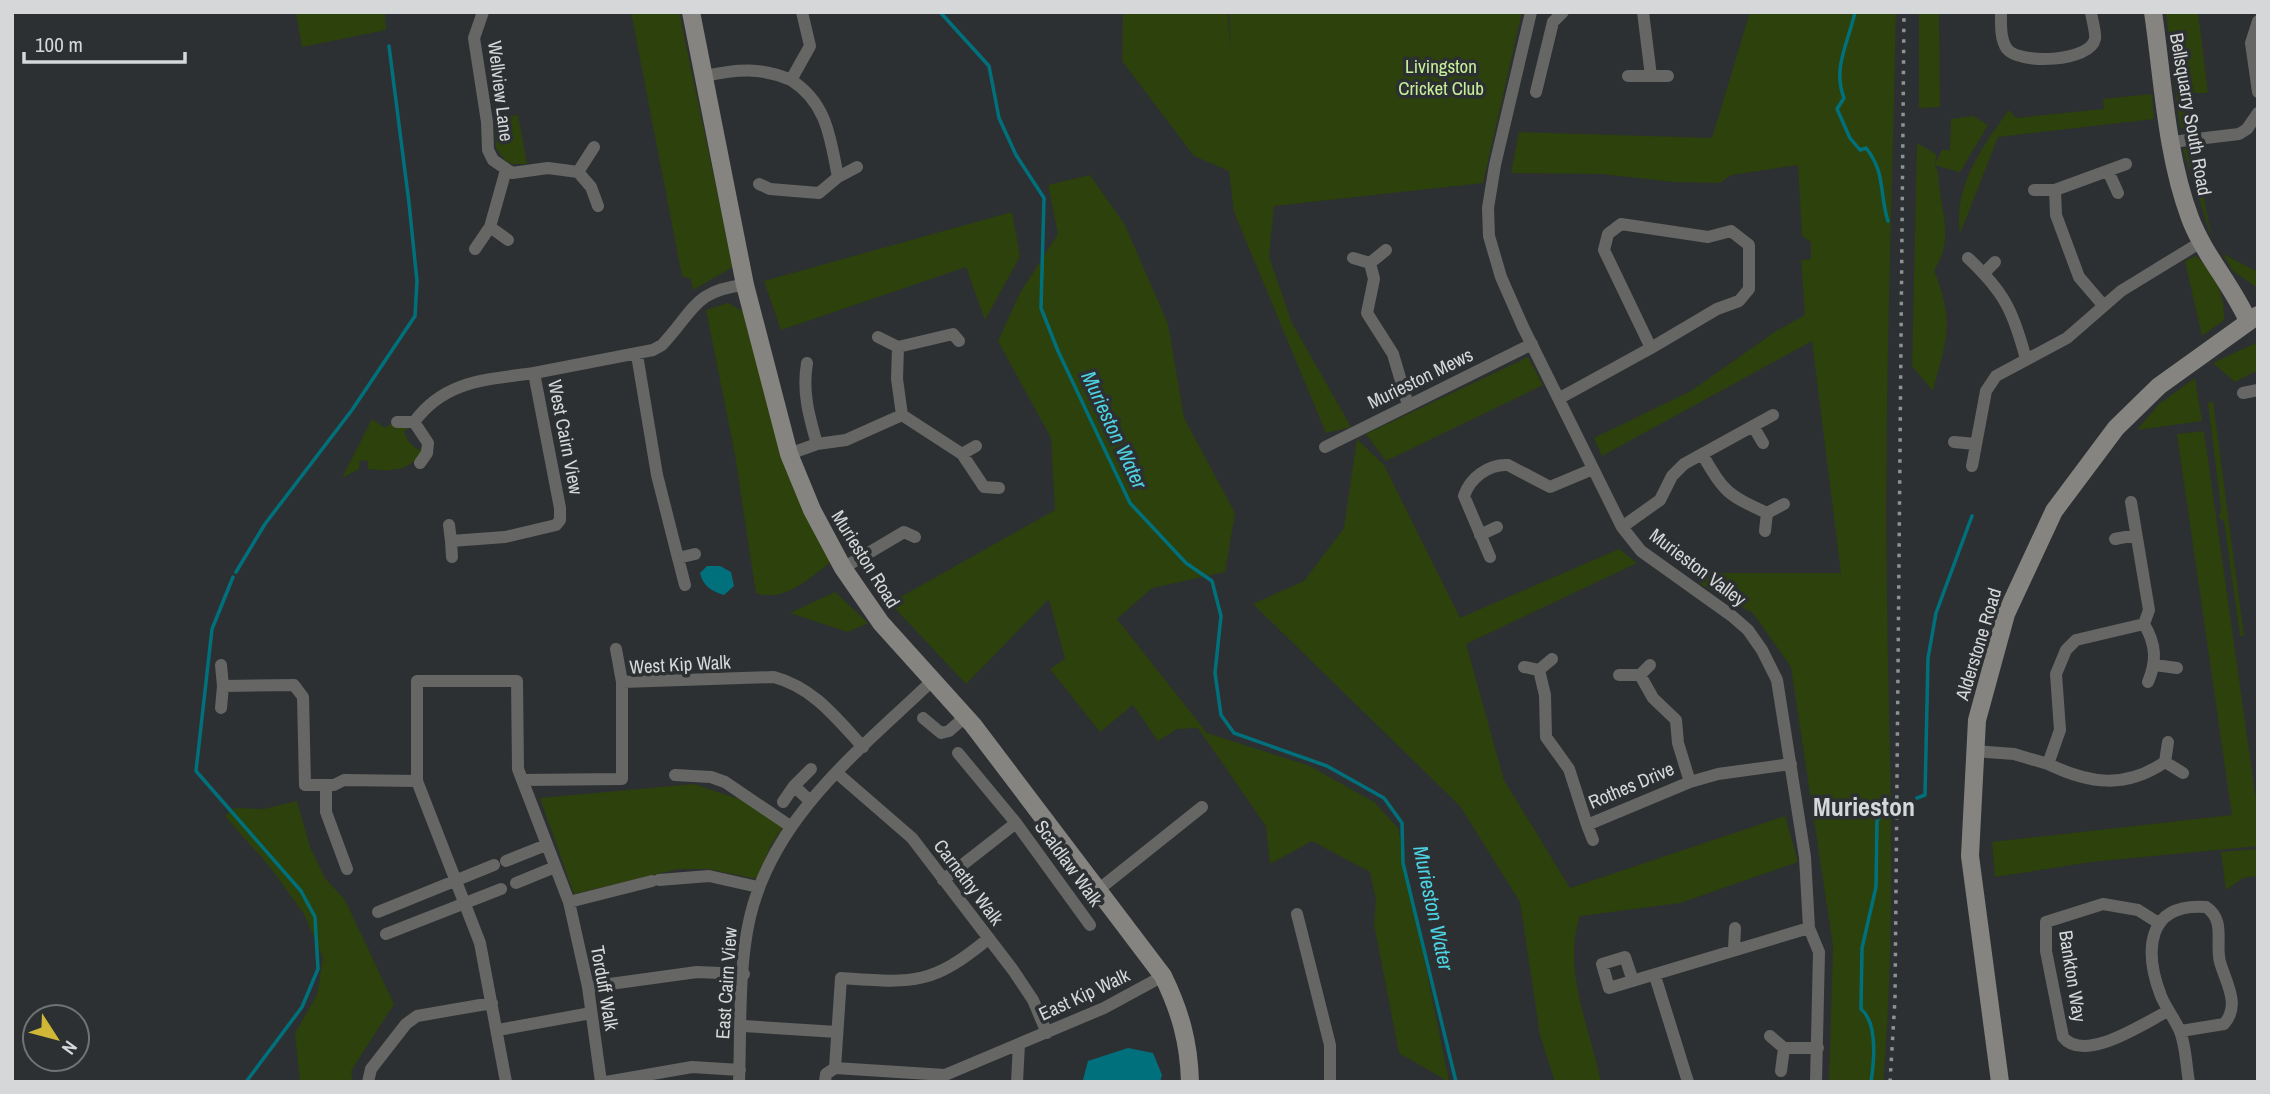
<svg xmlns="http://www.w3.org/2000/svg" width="2270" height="1094" font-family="'Archivo Narrow',sans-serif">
<rect width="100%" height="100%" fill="#2d3032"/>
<path fill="#2c410b" d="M296 12H385L386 30 302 47Z
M631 12H679L733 267 693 290 691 279 682 276Z
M1123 12H1227L1231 48 1229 12H1522L1483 183 1274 206 1269 257 1292 323 1351 427 1326 433 1234 212 1229 171 1194 156 1122 61Z
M1750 12H1896C1892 207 1884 403 1887 598 1889 759 1897 921 1883 1082H1829L1833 946 1791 667 1753 613 1702 585 1694 573H1841L1812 341 1602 456 1594 438 1691 391 1776 331 1805 315 1801 260 1811 259V242L1802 236 1798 165 1731 175 1720 183 1674 182 1602 174 1511 173 1519 132 1712 138Z
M1919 12H1939L1940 107 1919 108Z
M2166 12H2198L2208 93H2184L2190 129 2180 127Z
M2152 94 2154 119 1998 137 1960 234C1953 186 1982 147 2009 110L2016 118 2104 109 2103 99Z
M518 115 527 164H512L505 160 496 148 495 118Z
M1973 116 1988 125 1960 172 1934 165 1938 171C1939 208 1956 238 1934 270 1955 324 1947 337 1933 391L1912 366 1917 143 1936 154 1935 164 1942 150H1950L1951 119Z
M2194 147 2212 239 2183 149Z
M1090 175 1125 225 1168 324 1184 418 1235 513 1225 572 1152 588 1117 619 1207 733 1310 766 1374 802 1398 828 1449 1082 1399 1053 1374 924 1376 900 1370 872 1312 841 1270 864 1266 826 1198 728 1177 729 1158 741 1133 705 1100 732 1050 669 1065 659 1049 599 966 684 890 603 1055 510 1051 438 998 341 1020 293 1058 234 1048 185Z
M1012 212 1020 256 985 320 966 267 781 330 764 281Z
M2223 254 2258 272V288L2233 271Z
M2196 256C2214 271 2226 297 2224 320L2202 336 2185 261Z
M728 303 744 312 831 562C809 578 785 603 756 593L735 455 706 310Z
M2258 342V370L2235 382 2213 363Z
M1528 357 1543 385 1386 461 1366 434Z
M2195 378 2202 421 2137 430 2159 404Z
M2213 401 2244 636H2240L2224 521 2219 518 2221 508 2208 403Z
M372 419 385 428 394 422 410 426 404 432 409 442 418 450 425 445C414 471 394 472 368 469V461L360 460 359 469 342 478Z
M2204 431 2258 814V846L2091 862 1995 877 1992 842 2232 815 2177 434Z
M1357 439 1384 465 1460 618 1619 549 1637 563 1466 644 1504 780 1570 888 1785 816 1798 862 1680 903 1580 916C1562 969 1590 1029 1601 1082H1555L1540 1035 1520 902 1460 806 1253 604 1304 581 1344 528Z
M835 592 868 623 848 632 790 613Z
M694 784 745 801 784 826 771 845 757 879 708 869H678L574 894 540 798Z
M297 801 310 847 325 878 345 900 394 1004 351 1071 353 1082H300L295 1033 317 995 323 958 304 914 270 867 225 816 235 808 264 809Z
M2258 849V876L2243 878 2226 890 2221 852Z"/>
<path fill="#00717c" d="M707 566H720L731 572 734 586 724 595C711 591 703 586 700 573Z
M1128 1048 1153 1053 1162 1075 1160 1082 1083 1080 1088 1061Z"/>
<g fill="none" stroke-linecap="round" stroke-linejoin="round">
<path stroke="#00717c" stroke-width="3.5" d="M940 12 989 66 999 118 1016 155 1044 198 1041 308 1058 351 1130 503 1186 563 1212 581 1221 616 1215 673 1221 715 1234 733 1327 766 1384 798 1402 823 1403 863 1456 1082
M1855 12C1849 41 1832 68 1844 98L1837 109 1850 138 1860 150 1866 148C1886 173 1879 193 1888 221
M236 572 265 524 352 410 415 316 417 281 409 203 389 46
M233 577 212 629 196 771 301 891 315 917 318 969 302 1007 246 1082
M1917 798 1925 795 1928 658 1936 613 1972 516
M1871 1082C1874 1062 1878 1023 1861 1009L1862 948 1876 887 1877 821 1887 806"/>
<path stroke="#666664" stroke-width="12" d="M483 12 474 38 487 122 488 150 493 160 512 173 548 168 578 172 594 147
M1531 12 1495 165 1488 208 1489 236 1501 277 1523 327 1622 527 1641 551 1732 616 1748 630 1762 650 1777 680 1805 857 1809 928 1819 952 1816 1082
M2001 12C2001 24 2000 39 2007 49 2020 65 2090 62 2095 39 2096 32 2092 20 2091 12
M2258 21 2251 43 2258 92
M705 76C737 69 761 67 791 80L810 46 802 12
M1628 76H1651L1643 12
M1651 76H1668
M791 80C827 103 830 137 838 177L857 167
M1536 92 1553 22 1563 12
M2172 142 2239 134 2247 129 2258 113
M506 170 490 227 508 240
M2108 171 2118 193
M578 172 591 187 598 206
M759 184 770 189 819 193 838 177
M2034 190H2055L2056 215 2079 277 2103 305
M2055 190 2126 164
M475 249 490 227
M1353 258 1370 263 1374 279 1367 313 1393 354 1408 405
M1968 258C2005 293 2013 311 2026 359
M1370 263 1386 250
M1984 273 1995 262
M878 337 898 347 897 379 902 415 962 454 984 487 999 488
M898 347 953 334 959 341
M637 355 657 475 678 558 695 554
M2243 393 2258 390
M1560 398 1651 348 1604 250 1608 234 1621 224 1708 237 1731 231 1749 245V289L1739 301 1717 309 1651 348
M397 422H414
M1753 426 1763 443
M1954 442 1975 444
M817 444 846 440 902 415
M1325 447 1532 344
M789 454 817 444C809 416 802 392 807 363
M962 454 976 446
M1702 454C1725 493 1726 494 1767 513L1784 504
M420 463 427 453 428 443 414 422C445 380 485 380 534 373
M1972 466 1986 391 1996 376 2067 338 2121 291 2201 242
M449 525 451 541 505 537 556 525 560 520V508L534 373 653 350 662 345C694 311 694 290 745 285
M1622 527 1660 500 1672 476 1684 464 1773 415
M1765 531 1767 513
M1480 535 1497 527
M2115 539 2136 535
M451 541 452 557
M1490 557 1464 496C1470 478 1488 464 1508 465L1550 487 1593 469
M678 558 685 585
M843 568 904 532 915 537
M2144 624C2156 644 2157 661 2148 682
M616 649 622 682
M221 665 223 686
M2155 665 2177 668
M1524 667 1539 670 1545 695 1546 737 1569 769 1587 825 1690 782 1718 774 1791 764
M1539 670 1552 659
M1619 675H1640L1653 698 1676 720 1678 743 1690 782
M1640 675 1650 665
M221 708 223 686 294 685 303 697 305 785H334L344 780 417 781
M923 718 941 733 949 731 965 717
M1974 751 2014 754 2048 764 2060 730 2056 674 2066 650 2076 640 2144 624 2149 610 2131 502
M958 753 1016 823
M2165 762 2183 773
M2048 764C2090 784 2125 789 2165 762L2168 742
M837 773 912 838 1013 970 1033 1000 1047 1033
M675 775 711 777 725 782 790 826
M522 780 622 779V682L774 677C814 688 836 718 863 747
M326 785V812L347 869
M794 786 811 769
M783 802 794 786 810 801
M1587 825 1593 840
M506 861 546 845
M659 880 709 876 758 887
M943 880 1016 823 1090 925
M516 883 555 867
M1098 890 1202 807
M569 902 652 881
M378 912 494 865
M1297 914 1330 1045V1082
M2157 922 2138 910 2103 904 2046 922V951L2063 1037C2084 1064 2144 1023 2168 1011
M386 934 501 889
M1734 950 1735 928
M1655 976 1688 1082
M1633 981 1625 957 1602 964 1609 988 1809 928
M588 987 697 972 744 974
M743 1026 837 1032
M498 1030 591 1013
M2181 1031 2224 1024C2241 1005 2226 983 2220 962 2215 943 2226 920 2206 907 2146 902 2144 952 2161 996 2166 1008 2174 1018 2179 1029 2186 1044 2186 1066 2189 1082
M1770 1036 1784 1048
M835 1068 841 978C913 983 931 986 988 939
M1781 1071 1784 1048H1818
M368 1082 371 1069 406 1024 417 1016 492 1003
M506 1082 480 943 417 781V681H517L518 769 569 902 588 987 601 1082
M606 1082 692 1067 740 1070
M739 1082C741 1028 738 969 750 917 774 815 861 749 933 680
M825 1082 826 1074 835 1068 945 1075 1104 1008 1163 976
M1017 1082 1019 1044"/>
<path stroke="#858481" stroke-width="18" d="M691 12 745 285 789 454 812 510 843 568 881 623 973 725 1163 976C1180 1011 1189 1042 1190 1082
M2153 12C2163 80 2166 154 2190 218 2204 255 2232 285 2248 321
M2000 1082 1970 856 1977 720 2006 614 2054 511 2116 428 2159 386 2258 315"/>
<path stroke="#8f9293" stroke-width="3.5" stroke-dasharray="3.5 7" stroke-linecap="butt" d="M1890 1082 1895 999 1904 12"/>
</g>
<g text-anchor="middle" stroke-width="7" stroke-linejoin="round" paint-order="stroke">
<g font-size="19" fill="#c7ee9b" stroke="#2d3032">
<text x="1441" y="73">Livingston<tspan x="1441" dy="22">Cricket Club</tspan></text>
</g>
<g font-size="19" fill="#d5d7d8" stroke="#2d3032">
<text transform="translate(501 91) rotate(83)" y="7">Wellview Lane</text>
<text transform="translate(2191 114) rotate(80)" y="7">Bellsquarry South Road</text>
<text transform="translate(1420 378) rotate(-26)" y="7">Murieston Mews</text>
<text transform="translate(566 437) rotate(79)" y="7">West Cairn View</text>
<text transform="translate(866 559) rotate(58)" y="7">Murieston Road</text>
<text transform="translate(1698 567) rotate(37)" y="7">Murieston Valley</text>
<text transform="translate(1978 644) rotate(-73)" y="7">Alderstone Road</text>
<text transform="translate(680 664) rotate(-3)" y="7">West Kip Walk</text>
<text transform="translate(1631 785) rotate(-23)" y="7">Rothes Drive</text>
<text transform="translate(1069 863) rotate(54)" y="7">Scaldlaw Walk</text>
<text transform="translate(969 882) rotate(53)" y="7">Carnethy Walk</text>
<text transform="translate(2073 976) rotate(81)" y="7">Bankton Way</text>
<text transform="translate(726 983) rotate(-86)" y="7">East Cairn View</text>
<text transform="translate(605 988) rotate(80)" y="7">Torduff Walk</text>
<text transform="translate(1084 994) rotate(-25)" y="7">East Kip Walk</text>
</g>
<g font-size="21" font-style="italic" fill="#4dd3e4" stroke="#2d3032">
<text transform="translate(1114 430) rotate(65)" y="7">Murieston Water</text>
<text transform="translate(1433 908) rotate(78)" y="7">Murieston Water</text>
</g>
<g font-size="26" font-weight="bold" fill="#d5d7d8" stroke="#2d3032">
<text x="1864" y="816">Murieston</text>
</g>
</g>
<rect width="2270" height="1094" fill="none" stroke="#d5d7d8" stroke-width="28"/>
<g transform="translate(56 1038) rotate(126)"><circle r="33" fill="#2d3032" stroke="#707374" stroke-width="2"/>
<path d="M0-5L12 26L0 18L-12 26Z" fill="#d0b736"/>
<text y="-10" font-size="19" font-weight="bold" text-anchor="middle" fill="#d5d7d8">N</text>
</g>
<path d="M24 52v10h161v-10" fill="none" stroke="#d5d7d8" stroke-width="3.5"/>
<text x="35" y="52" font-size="21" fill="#d5d7d8" stroke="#2d3032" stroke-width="5" paint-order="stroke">100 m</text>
</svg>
